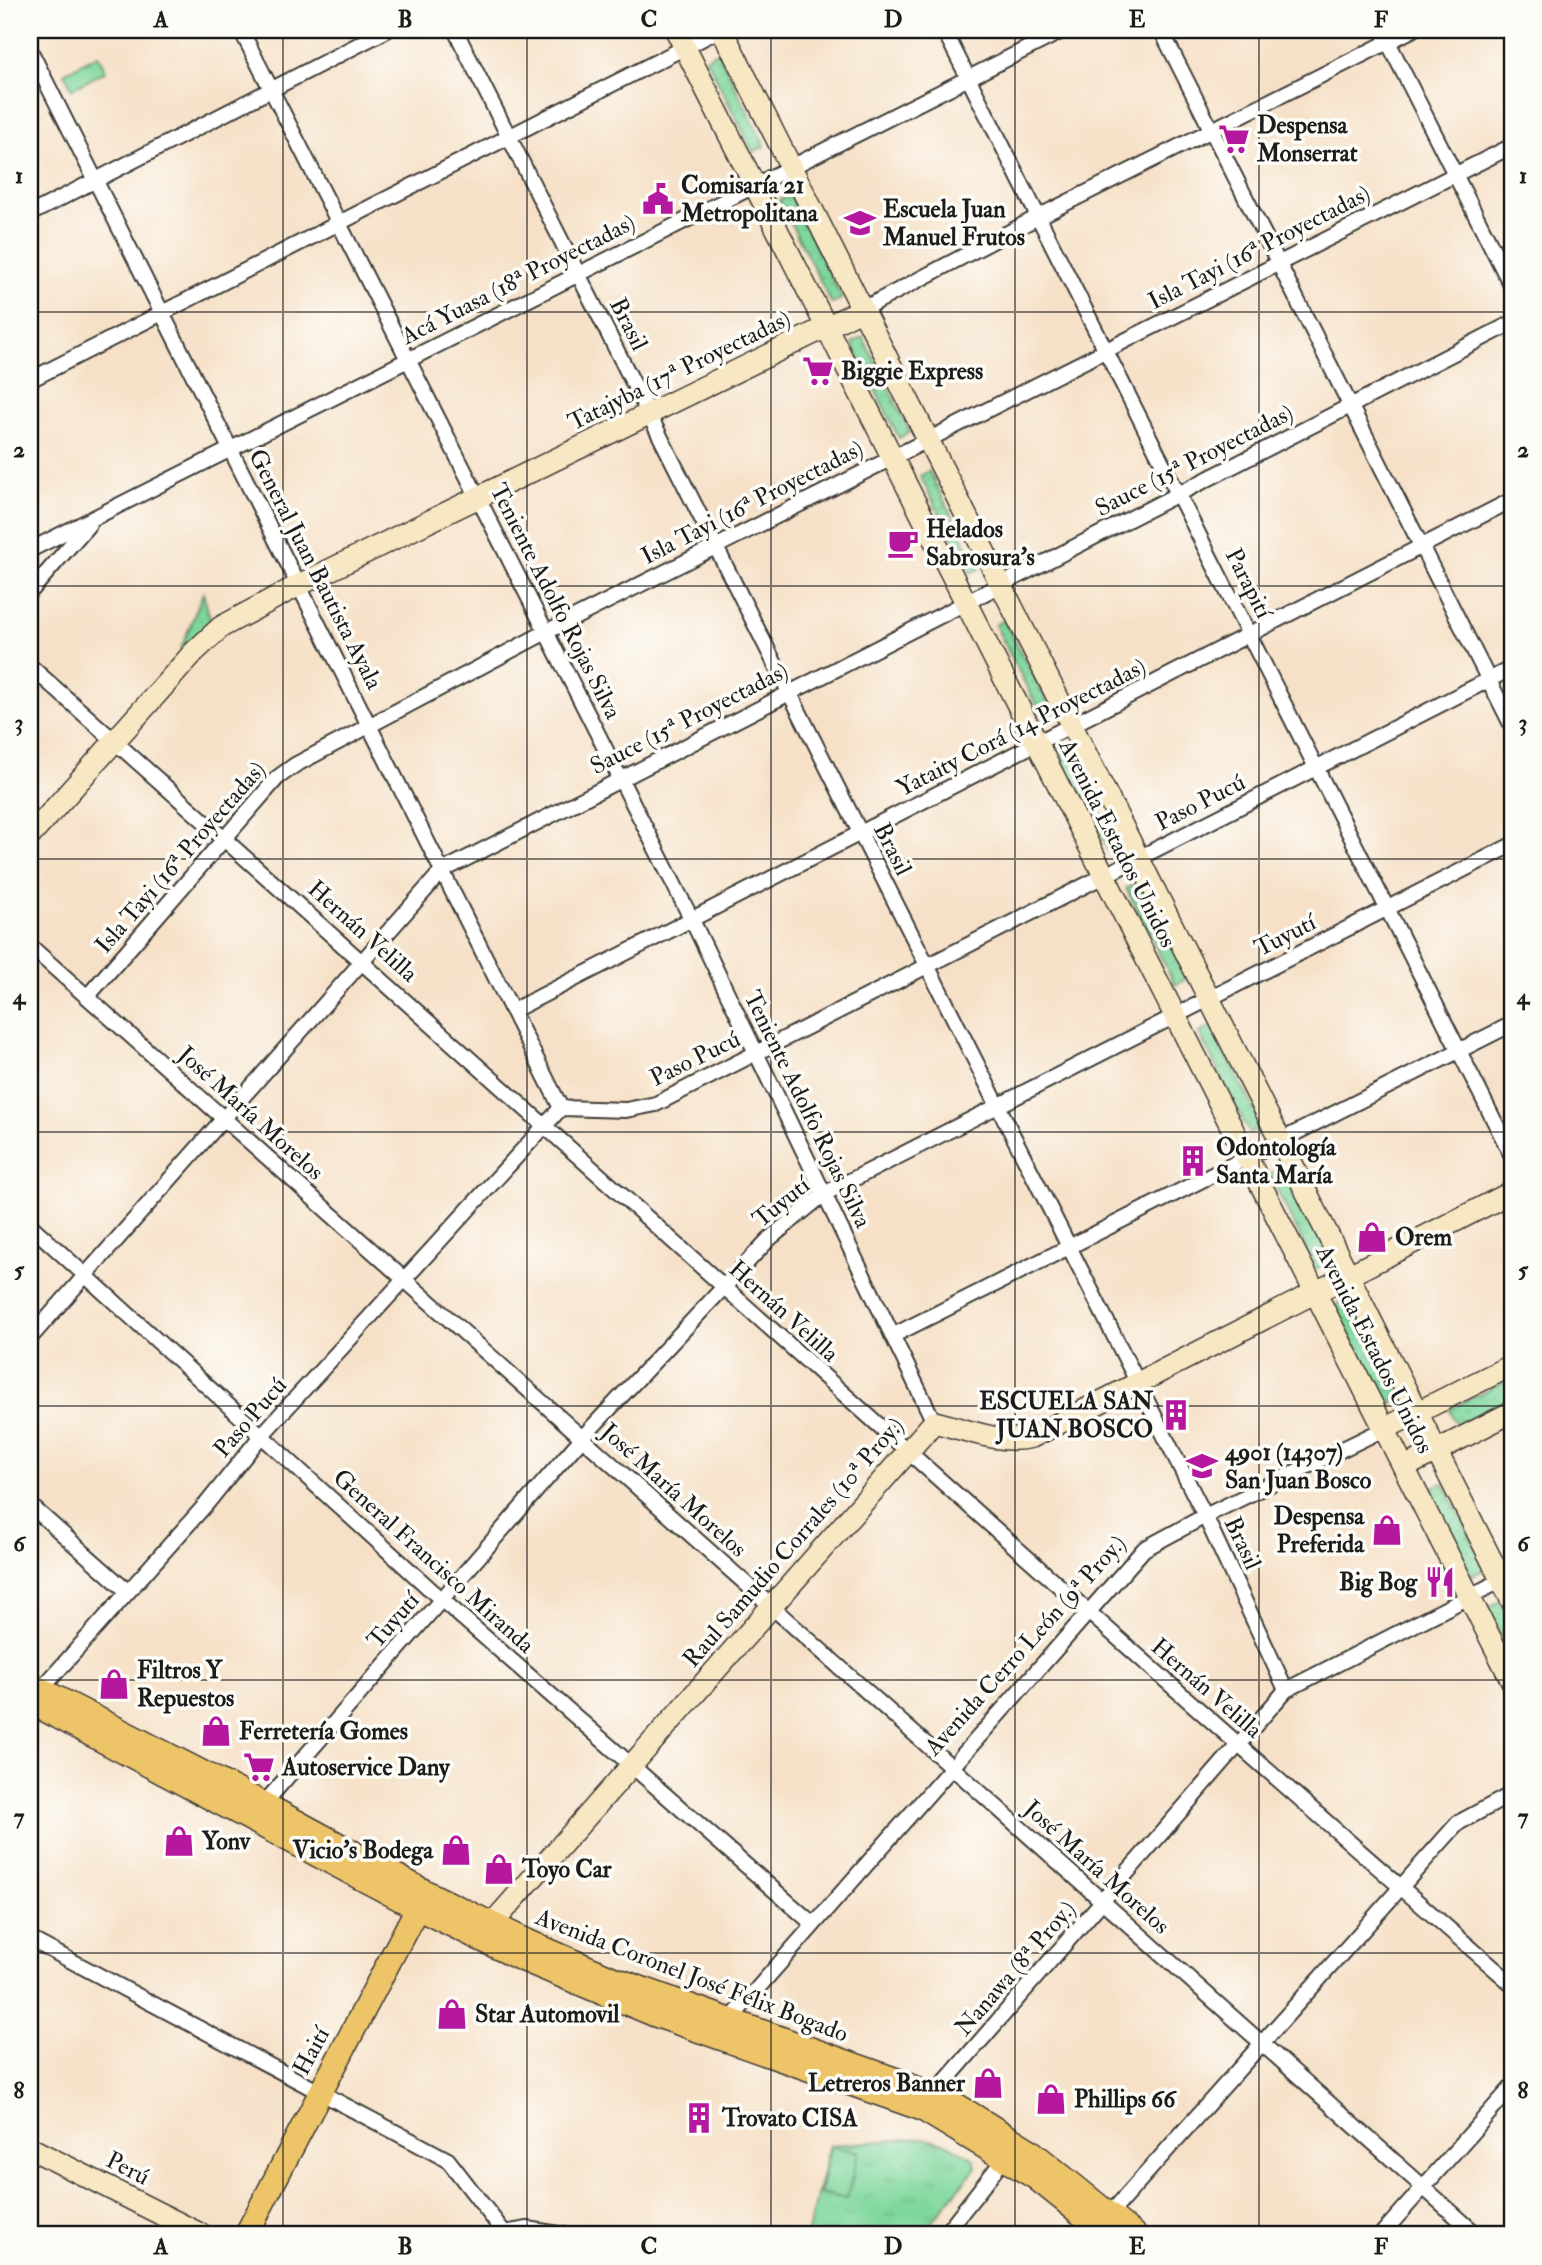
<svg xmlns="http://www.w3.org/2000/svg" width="1542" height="2265" font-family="'IM FELL Double Pica',serif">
<defs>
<pattern id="grass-dots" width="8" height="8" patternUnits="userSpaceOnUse" patternTransform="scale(1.75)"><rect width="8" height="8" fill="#7ed79c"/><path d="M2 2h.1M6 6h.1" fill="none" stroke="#6cb886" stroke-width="1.8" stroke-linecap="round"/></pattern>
<pattern id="park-tufts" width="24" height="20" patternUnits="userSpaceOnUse" patternTransform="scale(1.75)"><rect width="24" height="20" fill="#7ed79c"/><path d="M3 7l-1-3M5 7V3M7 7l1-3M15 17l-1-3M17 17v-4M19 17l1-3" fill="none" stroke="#6cb886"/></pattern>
</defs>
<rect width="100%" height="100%" fill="#fdfcf7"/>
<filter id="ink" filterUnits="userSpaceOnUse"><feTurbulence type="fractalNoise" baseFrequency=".0143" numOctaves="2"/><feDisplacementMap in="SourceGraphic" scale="14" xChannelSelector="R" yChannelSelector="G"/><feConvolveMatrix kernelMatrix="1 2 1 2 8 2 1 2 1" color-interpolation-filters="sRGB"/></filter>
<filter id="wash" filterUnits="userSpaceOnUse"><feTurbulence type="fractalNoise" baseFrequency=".00686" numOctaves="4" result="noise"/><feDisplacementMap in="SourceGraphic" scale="28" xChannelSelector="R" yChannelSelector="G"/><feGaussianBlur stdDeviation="1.57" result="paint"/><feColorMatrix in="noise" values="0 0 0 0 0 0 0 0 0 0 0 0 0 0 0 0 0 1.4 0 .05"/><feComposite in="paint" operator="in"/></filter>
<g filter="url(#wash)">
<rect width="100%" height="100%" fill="#f6e1c8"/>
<path fill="url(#grass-dots)" stroke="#4d7a5c" stroke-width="2" d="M718 52 765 146 753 152 706 58Z
M790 195 842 298 832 304 779 200Z
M863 337 910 432 899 438 852 343Z
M929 471 979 569 970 573 920 476Z
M203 593 211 622 181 650V649Z
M1004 620 1053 713 1043 718 995 625Z
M1071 750 1118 845 1108 850 1060 756Z
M1139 882 1188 978 1175 985 1126 888Z
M1212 1026 1263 1126 1249 1133 1199 1033Z
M1284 1166 1332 1261 1316 1269 1269 1174Z
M1350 1297 1402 1398 1384 1406 1334 1306Z
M1512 1378V1397L1457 1425 1449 1409Z
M1444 1483 1486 1569 1471 1576 1426 1489Z
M1500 1601 1512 1626V1657L1487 1608Z"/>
<path fill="url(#park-tufts)" stroke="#4d7a5c" stroke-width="2" d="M923 2138 947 2144 974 2159 976 2167 921 2235H807L830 2145Z"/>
<path fill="#7ed79c" stroke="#4d7a5c" stroke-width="2" d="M98 55 106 71 72 89 64 73Z
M830 2146 858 2152 847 2199 820 2193Z"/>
</g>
<g filter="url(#ink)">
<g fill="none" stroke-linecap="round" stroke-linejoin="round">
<defs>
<path id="street" d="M241 30 692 920 934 1422
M455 30 1205 1516 1286 1690
M944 30 1512 1156
M1161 30 1512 726
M1382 30 1512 287
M30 50 561 1108
M30 214 387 30
M863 309 1038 217 1412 30
M30 380 719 30
M30 550 1064 30
M30 592 89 524
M30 666C524 1105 1013 1551 1512 1984
M30 946 1477 2235
M87 997 277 778 295 765 546 632 1512 146
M512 1011 1512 500
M30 1225 441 1599 813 1924
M892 1336 1512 1024
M30 1338 442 871 1512 323
M30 1505 128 1592
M38 1693 208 1502 261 1436 561 1108 626 1110 656 1104 1512 668
M261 1807 582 1438 769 1239 824 1194 1512 845
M30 1939 448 2160 506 2235
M728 2022 1144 1549 1205 1516 1386 1428
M929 2100 1286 1690 1502 1580
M1110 2214 1458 1823 1512 1794
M498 2234 528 2229 565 2235
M944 2235 1008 2154
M1381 2235 1512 2087"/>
<path id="secondary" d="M676 30 1512 1681
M722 30 1512 1601
M30 836 194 652 221 627 299 585 863 309
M1386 1428 1512 1365
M1405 1467 1512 1412
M492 1924 934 1422C965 1429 1002 1445 1032 1437L1512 1192
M30 2148 202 2235"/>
<path id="primary" d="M30 1684 264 1804 426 1892 527 1941 610 1977 897 2080 955 2104 1031 2151 1135 2235
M30 1702 417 1908 519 1958 655 2015 922 2109 1036 2178 1107 2235
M246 2235 423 1897"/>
</defs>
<use href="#street" stroke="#3d3a36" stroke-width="18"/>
<use href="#secondary" stroke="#3d3a36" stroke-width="24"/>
<use href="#primary" stroke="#3d3a36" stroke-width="26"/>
<use href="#street" stroke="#fff" stroke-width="14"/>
<use href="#secondary" stroke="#f8e7c3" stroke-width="21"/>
<use href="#primary" stroke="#eec469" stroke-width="23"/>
</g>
</g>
<path fill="none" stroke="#1c1c1c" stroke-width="2" stroke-opacity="0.55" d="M283 30V2235M527 30V2235M771 30V2235M1015 30V2235M1259 30V2235M30 312H1512M30 586H1512M30 859H1512M30 1132H1512M30 1406H1512M30 1680H1512M30 1953H1512"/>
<defs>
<symbol id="supermarket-bare" viewBox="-9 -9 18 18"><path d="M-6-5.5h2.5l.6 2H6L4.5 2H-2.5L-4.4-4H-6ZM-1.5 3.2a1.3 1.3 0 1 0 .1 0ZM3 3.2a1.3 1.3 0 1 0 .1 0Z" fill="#b5179e" stroke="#fdfcf7" stroke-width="2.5" paint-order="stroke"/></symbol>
<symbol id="civic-bare" viewBox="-9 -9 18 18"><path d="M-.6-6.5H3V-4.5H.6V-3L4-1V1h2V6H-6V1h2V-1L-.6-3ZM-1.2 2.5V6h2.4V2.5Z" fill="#b5179e" stroke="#fdfcf7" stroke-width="2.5" paint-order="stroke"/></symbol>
<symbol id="university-bare" viewBox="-9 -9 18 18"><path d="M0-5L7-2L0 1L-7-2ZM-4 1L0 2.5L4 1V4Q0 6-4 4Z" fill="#b5179e" stroke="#fdfcf7" stroke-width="2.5" paint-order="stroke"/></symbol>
<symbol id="cafe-bare" viewBox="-9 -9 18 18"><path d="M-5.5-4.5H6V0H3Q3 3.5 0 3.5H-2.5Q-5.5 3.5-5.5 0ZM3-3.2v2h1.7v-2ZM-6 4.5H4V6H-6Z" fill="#b5179e" stroke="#fdfcf7" stroke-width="2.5" paint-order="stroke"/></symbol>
<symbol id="building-bare" viewBox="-9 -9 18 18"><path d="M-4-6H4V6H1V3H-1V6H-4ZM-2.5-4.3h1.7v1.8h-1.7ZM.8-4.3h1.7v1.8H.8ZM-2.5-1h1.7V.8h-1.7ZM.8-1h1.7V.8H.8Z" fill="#b5179e" stroke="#fdfcf7" stroke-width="2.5" paint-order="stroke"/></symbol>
<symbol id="shop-bare" viewBox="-9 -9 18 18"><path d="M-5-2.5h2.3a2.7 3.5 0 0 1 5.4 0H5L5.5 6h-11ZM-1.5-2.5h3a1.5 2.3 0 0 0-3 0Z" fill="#b5179e" stroke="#fdfcf7" stroke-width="2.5" paint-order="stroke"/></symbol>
<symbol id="school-bare" viewBox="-9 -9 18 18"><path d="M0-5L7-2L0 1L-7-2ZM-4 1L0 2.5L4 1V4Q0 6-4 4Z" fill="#b5179e" stroke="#fdfcf7" stroke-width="2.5" paint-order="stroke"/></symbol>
<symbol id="restaurant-bare" viewBox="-9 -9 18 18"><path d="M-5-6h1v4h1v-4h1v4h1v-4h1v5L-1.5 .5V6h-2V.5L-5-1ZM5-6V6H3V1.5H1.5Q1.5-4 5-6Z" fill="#b5179e" stroke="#fdfcf7" stroke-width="2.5" paint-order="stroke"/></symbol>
</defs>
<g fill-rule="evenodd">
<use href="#supermarket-bare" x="1212" y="117" width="44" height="44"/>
<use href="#civic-bare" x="636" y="177" width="44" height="44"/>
<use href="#university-bare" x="838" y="201" width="44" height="44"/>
<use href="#supermarket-bare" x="796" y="349" width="44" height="44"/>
<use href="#cafe-bare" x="881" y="521" width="44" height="44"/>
<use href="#building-bare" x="1171" y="1139" width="44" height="44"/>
<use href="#shop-bare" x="1350" y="1215" width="44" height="44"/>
<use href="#building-bare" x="1154" y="1393" width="44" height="44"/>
<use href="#school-bare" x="1180" y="1444" width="44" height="44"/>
<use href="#shop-bare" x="1365" y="1508" width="44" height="44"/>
<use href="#restaurant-bare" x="1418" y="1560" width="44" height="44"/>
<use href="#shop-bare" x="92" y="1662" width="44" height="44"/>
<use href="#shop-bare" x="194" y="1709" width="44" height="44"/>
<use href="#supermarket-bare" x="237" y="1745" width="44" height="44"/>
<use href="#shop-bare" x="157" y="1819" width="44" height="44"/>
<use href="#shop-bare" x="434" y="1828" width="44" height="44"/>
<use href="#shop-bare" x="477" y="1847" width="44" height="44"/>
<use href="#shop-bare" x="430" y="1992" width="44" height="44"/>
<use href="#shop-bare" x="966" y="2061" width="44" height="44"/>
<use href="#shop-bare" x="1029" y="2077" width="44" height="44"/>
<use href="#building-bare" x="677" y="2096" width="44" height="44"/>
</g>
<g text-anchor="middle" stroke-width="7" stroke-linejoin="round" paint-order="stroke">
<g font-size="24" font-weight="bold" fill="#1c1c1c" stroke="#fdfcf7" text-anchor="start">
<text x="1257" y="133">Despensa<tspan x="1257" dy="28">Monserrat</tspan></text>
<text x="681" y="193">Comisaría 21<tspan x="681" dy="28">Metropolitana</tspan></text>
<text x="883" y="217">Escuela Juan<tspan x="883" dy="28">Manuel Frutos</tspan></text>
<text x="841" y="379">Biggie Express</text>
<text x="926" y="537">Helados<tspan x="926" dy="28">Sabrosura's</tspan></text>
<text x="1216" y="1155">Odontología<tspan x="1216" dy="28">Santa María</tspan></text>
<text x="1395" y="1245">Orem</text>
<text x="1153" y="1409" text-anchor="end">ESCUELA SAN<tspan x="1153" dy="28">JUAN BOSCO</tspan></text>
<text x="1225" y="1460">4901 (14307)<tspan x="1225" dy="28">San Juan Bosco</tspan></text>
<text x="1364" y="1524" text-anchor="end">Despensa<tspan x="1364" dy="28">Preferida</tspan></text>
<text x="1417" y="1590" text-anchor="end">Big Bog</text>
<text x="137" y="1678">Filtros Y<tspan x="137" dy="28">Repuestos</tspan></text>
<text x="239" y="1739">Ferretería Gomes</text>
<text x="282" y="1775">Autoservice Dany</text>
<text x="202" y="1849">Yonv</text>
<text x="433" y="1858" text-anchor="end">Vicio's Bodega</text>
<text x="522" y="1877">Toyo Car</text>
<text x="475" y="2022">Star Automovil</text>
<text x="965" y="2091" text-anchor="end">Letreros Banner</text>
<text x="1074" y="2107">Phillips 66</text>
<text x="722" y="2126">Trovato CISA</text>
</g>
<g font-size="24" fill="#1c1c1c" stroke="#fdfcf7">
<text transform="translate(1259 247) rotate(-27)" y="8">Isla Tayi (16ª Proyectadas)</text>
<text transform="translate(518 279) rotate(-27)" y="8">Acá Yuasa (18ª Proyectadas)</text>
<text transform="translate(629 324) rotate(63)" y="8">Brasil</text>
<text transform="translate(679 370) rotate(-26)" y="8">Tatajyba (17ª Proyectadas)</text>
<text transform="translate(1194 460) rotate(-27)" y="8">Sauce (15ª Proyectadas)</text>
<text transform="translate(752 502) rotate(-27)" y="8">Isla Tayi (16ª Proyectadas)</text>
<text transform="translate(316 569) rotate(63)" y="8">General Juan Bautista Ayala</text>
<text transform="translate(1249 583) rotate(63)" y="8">Parapití</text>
<text transform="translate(556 601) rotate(63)" y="8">Teniente Adolfo Rojas Silva</text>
<text transform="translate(689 718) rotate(-27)" y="8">Sauce (15ª Proyectadas)</text>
<text transform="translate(1021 727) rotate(-27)" y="8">Yataity Corá (14 Proyectadas)</text>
<text transform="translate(1200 802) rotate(-27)" y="8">Paso Pucú</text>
<text transform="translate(1118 843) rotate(63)" y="8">Avenida Estados Unidos</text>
<text transform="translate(893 849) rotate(63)" y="8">Brasil</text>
<text transform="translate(180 857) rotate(-49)" y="8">Isla Tayi (16ª Proyectadas)</text>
<text transform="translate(363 931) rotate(42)" y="8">Hernán Velilla</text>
<text transform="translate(1285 935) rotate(-27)" y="8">Tuyutí</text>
<text transform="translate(695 1058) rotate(-26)" y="8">Paso Pucú</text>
<text transform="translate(808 1109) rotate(64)" y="8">Teniente Adolfo Rojas Silva</text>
<text transform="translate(251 1113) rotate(42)" y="8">José María Morelos</text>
<text transform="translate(781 1202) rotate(-39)" y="8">Tuyutí</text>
<text transform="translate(784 1311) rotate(42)" y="8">Hernán Velilla</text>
<text transform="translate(1375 1349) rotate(63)" y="8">Avenida Estados Unidos</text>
<text transform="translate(250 1417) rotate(-49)" y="8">Paso Pucú</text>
<text transform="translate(674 1490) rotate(42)" y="8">José María Morelos</text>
<text transform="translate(793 1542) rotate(-49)" y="8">Raul Samudio Corrales (10ª Proy.)</text>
<text transform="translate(1243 1543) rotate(65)" y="8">Brasil</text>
<text transform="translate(434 1561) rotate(42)" y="8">General Francisco Miranda</text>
<text transform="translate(393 1620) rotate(-49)" y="8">Tuyutí</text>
<text transform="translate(1025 1645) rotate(-48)" y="8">Avenida Cerro León (9ª Proy.)</text>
<text transform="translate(1207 1688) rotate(41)" y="8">Hernán Velilla</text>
<text transform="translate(1097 1867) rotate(42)" y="8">José María Morelos</text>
<text transform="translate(1015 1968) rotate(-49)" y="8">Nanawa (8ª Proy.)</text>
<text transform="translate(692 1975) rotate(21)" y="8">Avenida Coronel José Félix Bogado</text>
<text transform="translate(311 2051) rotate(-62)" y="8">Haití</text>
<text transform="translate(128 2168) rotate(27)" y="8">Perú</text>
</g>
</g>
<rect width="1542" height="2265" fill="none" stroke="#fdfcf7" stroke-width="77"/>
<rect x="38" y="38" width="1466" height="2188" fill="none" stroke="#1c1c1c" stroke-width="2.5"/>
<g font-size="23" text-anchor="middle" font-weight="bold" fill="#1c1c1c">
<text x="161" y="27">A</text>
<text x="405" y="27">B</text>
<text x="649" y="27">C</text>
<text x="893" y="27">D</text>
<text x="1137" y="27">E</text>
<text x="1381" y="27">F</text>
<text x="19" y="183">1</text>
<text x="1523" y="183">1</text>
<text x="19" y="457">2</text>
<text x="1523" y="457">2</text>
<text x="19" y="730">3</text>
<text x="1523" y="730">3</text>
<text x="19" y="1004">4</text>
<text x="1523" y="1004">4</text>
<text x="19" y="1277">5</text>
<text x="1523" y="1277">5</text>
<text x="19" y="1551">6</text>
<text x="1523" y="1551">6</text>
<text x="19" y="1824">7</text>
<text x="1523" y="1824">7</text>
<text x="19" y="2098">8</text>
<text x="1523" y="2098">8</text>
<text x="161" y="2254">A</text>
<text x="405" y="2254">B</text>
<text x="649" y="2254">C</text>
<text x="893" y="2254">D</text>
<text x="1137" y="2254">E</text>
<text x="1381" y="2254">F</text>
</g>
</svg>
